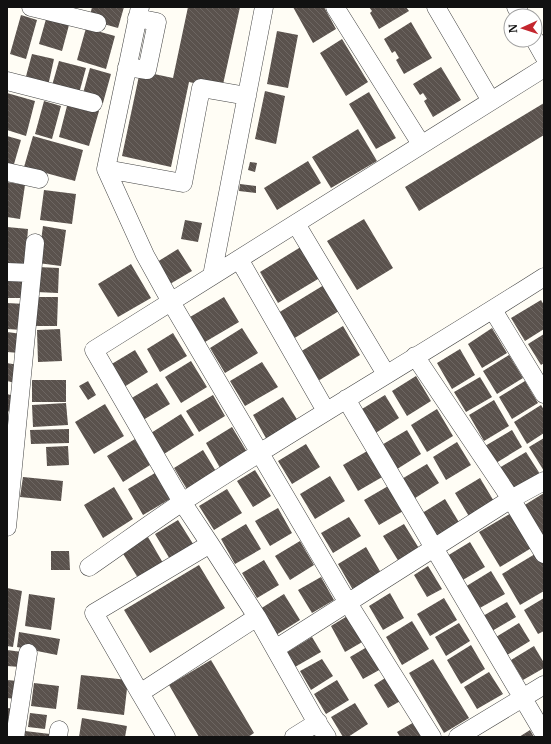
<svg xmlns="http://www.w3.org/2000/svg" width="551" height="744" font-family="Merriweather,serif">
<defs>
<pattern id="building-back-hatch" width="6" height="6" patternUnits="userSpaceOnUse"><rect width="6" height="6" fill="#5a524d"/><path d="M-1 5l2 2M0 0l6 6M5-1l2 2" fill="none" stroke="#6d6662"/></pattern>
</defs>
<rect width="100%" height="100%" fill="#fffdf5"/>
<path fill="url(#building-back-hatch)" d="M92 7H124L118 28 89 20Z
M188 7H240L222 89 189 82 171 167 122 156 140 71 173 78Z
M293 7H324L336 29 313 43Z
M369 7H406L409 11 379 29 370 13 372 11Z
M21 15 37 20 26 59 10 54Z
M46 19 69 25 62 51 39 44Z
M411 22 432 58 404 74 396 60 399 58 395 51 392 53 384 39Z
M86 28 115 36 106 69 77 60Z
M277 31 298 35 288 88 267 84Z
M342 39 368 82 346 96 320 53Z
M32 54 54 59 48 86 25 80Z
M59 61 86 68 78 97 51 89Z
M441 67 461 100 433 117 424 101 427 99 423 93 420 95 413 84Z
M90 68 111 74 103 103 82 97Z
M265 91 285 96 276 144 255 139Z
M369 92 396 138 376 149 349 104Z
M7 93 35 101 26 136 7 130Z
M44 101 61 106 52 139 35 134Z
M68 102 99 111 89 146 59 137Z
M544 103V135L419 211 405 187Z
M358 129 377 161 331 188 312 157Z
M7 136 21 140 12 171 7 169Z
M33 136 83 150 75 181 24 167Z
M308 161 321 183 277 210 264 188Z
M250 162 257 163 255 172 248 170Z
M7 182 25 185 20 219 7 217Z
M240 184 256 186V193L239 191Z
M44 190 76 194 72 224 40 220Z
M364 219 393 268 357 290 327 241Z
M185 220 202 223 198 242 181 239Z
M43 226 66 230 61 266 38 263Z
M7 227 28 229 25 267 7 266Z
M304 245 323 276 278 303 260 272Z
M178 249 192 271 170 284 157 262Z
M131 264 151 298 118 317 98 284Z
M38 267 59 268 58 293 36 292Z
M7 274H22V298H7Z
M324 285 339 311 293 339 278 313Z
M36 297H58L57 326H35Z
M224 297 239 322 205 342 190 317Z
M541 300 544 305V329L525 341 511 318Z
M7 303 25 304 23 330 7 329Z
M343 326 360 355 318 381 300 352Z
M242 328 258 353 225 373 210 348Z
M492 328 507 353 482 368 468 344Z
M60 329 62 361 38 362 37 330Z
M7 332 22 334 20 353 7 352Z
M173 333 187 356 160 372 147 349Z
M544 334V363L541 365 528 344Z
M460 349 475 375 452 389 437 363Z
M135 350 148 372 124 387 110 365Z
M509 355 523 378 497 394 483 371Z
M191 361 207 387 181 403 165 377Z
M262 362 278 387 245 406 230 381Z
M7 363 18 365 15 383 7 381Z
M416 376 431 401 407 416 392 391Z
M480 377 492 397 466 412 454 392Z
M32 380H66V402H32Z
M88 381 96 395 88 400 79 386Z
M525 381 538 403 512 419 499 397Z
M157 383 170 404 143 420 130 399Z
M7 394 14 396 11 412 7 411Z
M213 395 225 416 199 432 186 411Z
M385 395 399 418 371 436 357 412Z
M283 397 298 421 267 440 253 415Z
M494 400 509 426 484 441 469 415Z
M66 403 68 425 33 427 32 405Z
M105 404 124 436 94 454 75 422Z
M541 405 544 410V433L527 444 514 422Z
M437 409 453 436 427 452 411 425Z
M181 414 194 435 164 454 151 433Z
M232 427 247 452 220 468 206 443Z
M69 429V443L31 444 30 430Z
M407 430 421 454 394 471 380 446Z
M512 430 522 447 496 463 485 446Z
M544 438V471L529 447Z
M135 439 150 465 123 482 107 456Z
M457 442 471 465 446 480 433 457Z
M306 444 320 467 292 484 278 461Z
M68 446 69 465 47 466 46 447Z
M203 450 217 473 188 491 174 468Z
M369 450 384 476 358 491 343 465Z
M526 452 540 474 512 491 499 468Z
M427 464 439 483 412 500 400 480Z
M255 470 271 496 253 507 237 481Z
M155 473 170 499 143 515 128 489Z
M330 476 345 501 315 519 300 494Z
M23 477 63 481 61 501 20 497Z
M480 478 495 503 470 518 455 493Z
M390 485 405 510 379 525 364 500Z
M114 487 133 519 103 538 84 505Z
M227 489 242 513 214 530 199 506Z
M544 493V539L523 506Z
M445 499 460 524 434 540 419 515Z
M278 508 292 533 270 546 255 521Z
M513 512 533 547 500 567 479 532Z
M349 517 361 536 333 553 321 533Z
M178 520 195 547 171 561 155 534Z
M246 524 261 549 235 564 221 539Z
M404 524 420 550 399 562 383 536Z
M148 537 163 563 138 578 122 552Z
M300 541 314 565 290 580 275 556Z
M470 542 485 567 461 581 447 556Z
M366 547 381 573 353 590 338 564Z
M51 551H69L70 570H51Z
M540 551 544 558V591L520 605 502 574Z
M264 560 279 585 257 598 242 573Z
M199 565 225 608 150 653 124 610Z
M428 566 442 589 427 597 414 575Z
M491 571 505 594 478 609 465 587Z
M321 577 334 600 312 613 298 590Z
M7 588 22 591 13 647 7 646Z
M390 593 404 618 383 630 369 606Z
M29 594 55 598 51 630 25 626Z
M284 594 300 620 276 635 260 609Z
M444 598 457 620 430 636 417 614Z
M544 598V631L538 634 524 610Z
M507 602 516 617 492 631 483 616Z
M349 615 364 641 345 652 331 626Z
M412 621 429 649 402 665 386 637Z
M459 623 470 641 446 656 435 637Z
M519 623 530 641 507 655 496 637Z
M19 632 60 639 57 655 17 647Z
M312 637 321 652 295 667 286 653Z
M471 645 485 669 461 684 447 660Z
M534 646 544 663V668L523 680 511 660Z
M367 647 381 669 363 679 350 657Z
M7 650 22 652 20 667 7 666Z
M322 659 333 676 311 690 300 671Z
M433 659 469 718 444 733 409 673Z
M211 660 254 733 248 737H199L169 685Z
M489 672 503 694 477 709 464 687Z
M81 675 128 680 124 715 77 709Z
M390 675 404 699 388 708 374 685Z
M7 680 18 681 16 699 7 698Z
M337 680 349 700 326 714 314 694Z
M34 683 59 686 56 709 31 706Z
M355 703 368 724 348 737H343L331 717Z
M7 708 15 709 14 721 7 720Z
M30 713 47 715 45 729 28 727Z
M82 718 127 726 125 737H79Z
M416 721 425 737H400L397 732Z
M530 730 534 737H519Z
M25 731 50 734 49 737H25Z"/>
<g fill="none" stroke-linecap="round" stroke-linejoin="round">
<defs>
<path id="street" d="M31 7 97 23
M140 7 106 169 145 255 171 302 348 603 432 737
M335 7 421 144
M436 7 491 101
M516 7 521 16
M535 40 544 56
M127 67 147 70 157 22 137 18
M7 81 93 103
M106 169 183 183 201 88 247 96
M7 172 39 179
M296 224 386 374
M239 259 326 411
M7 272 32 273
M212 276 264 7
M493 310 544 394
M415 356 511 499 544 554
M346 399 544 734
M7 527 35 243
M89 567C121 545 152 522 184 501 302 424 425 353 544 277
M275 649 511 499 544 481
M140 693 94 613 210 544
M15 737 28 653
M58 737 59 730
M166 737 140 693 257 617
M294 737 318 722
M327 737 313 716 257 617 210 544 182 502 94 350 544 68
M458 737 544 685"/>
</defs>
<use href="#street" stroke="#444" stroke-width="19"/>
<use href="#street" stroke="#fff" stroke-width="18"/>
</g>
<rect width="551" height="744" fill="none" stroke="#111111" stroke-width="16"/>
<g transform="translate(523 28) rotate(267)"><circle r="19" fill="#ffffff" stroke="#a0a0a0"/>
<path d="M0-3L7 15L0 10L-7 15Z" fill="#c4262e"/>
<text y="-6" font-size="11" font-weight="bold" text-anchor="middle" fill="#111111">N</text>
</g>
</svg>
